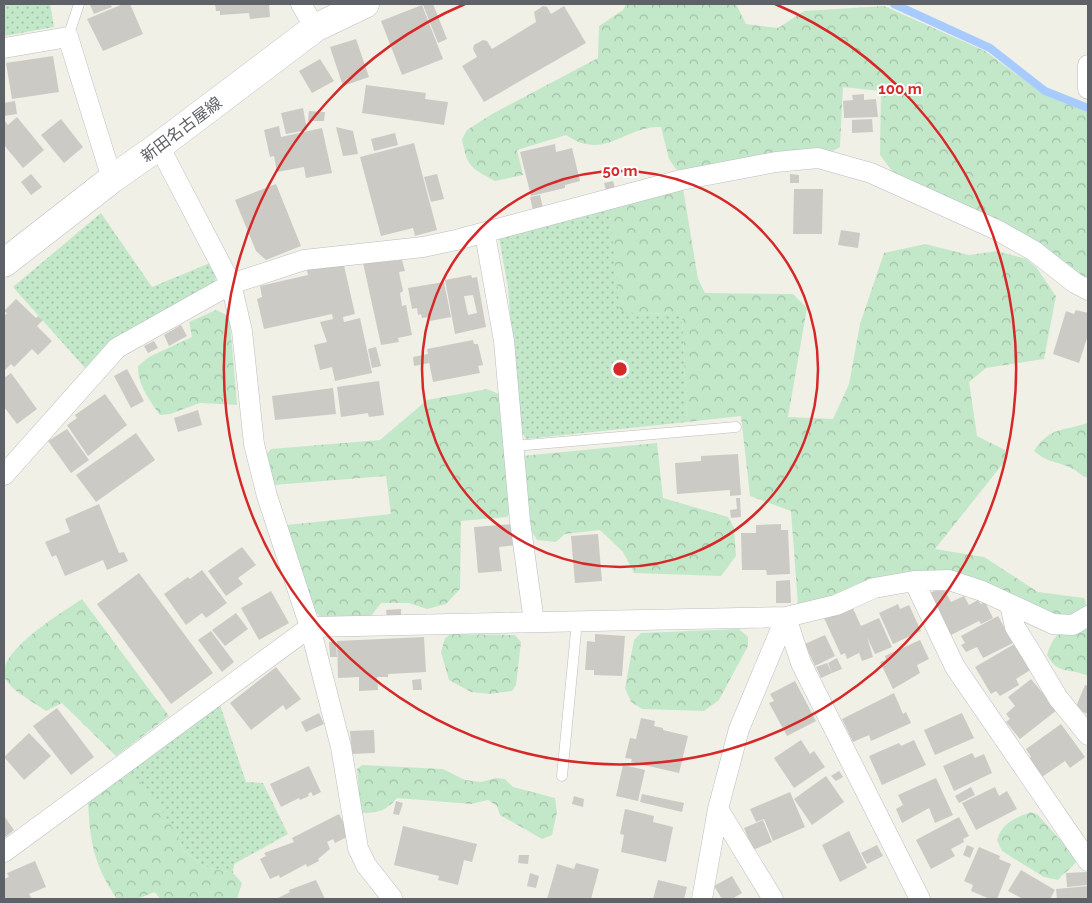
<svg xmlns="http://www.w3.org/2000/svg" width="1092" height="903" font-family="Raleway,'Noto Sans JP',sans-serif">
<defs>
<pattern id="grass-dots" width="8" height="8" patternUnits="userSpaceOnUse" patternTransform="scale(1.25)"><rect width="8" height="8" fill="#c3e8c9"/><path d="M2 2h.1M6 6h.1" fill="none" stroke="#a2bfa7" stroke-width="1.8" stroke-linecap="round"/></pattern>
<pattern id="forest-crowns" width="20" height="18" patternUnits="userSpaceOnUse" patternTransform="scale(1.25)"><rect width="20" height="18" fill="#c3e8c9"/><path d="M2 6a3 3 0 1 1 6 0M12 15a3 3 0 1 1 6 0" fill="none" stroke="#a2bfa7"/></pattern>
</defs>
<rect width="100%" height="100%" fill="#f0f0e7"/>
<path fill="url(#grass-dots)" d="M4 4H50L54 27 4 36Z
M609 208 637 314 682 313 687 422 526 439 518 427 508 287 499 238Z
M101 213 152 287 210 263 216 277 213 292 112 339 85 368 13 287Z
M219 702 246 782 263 783 288 834 234 864 233 873 205 867 183 850 177 835 124 775Z"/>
<path fill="url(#forest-crowns)" d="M626 4H736L746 24 778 28 804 11 884 6 985 51 1043 94 1088 112V284L895 175 880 155 881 91 843 87 840 147 833 151 686 172 676 169 669 159 661 127C626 125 604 162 566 135L517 150 523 175 495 181C471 168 467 167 462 139L467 130 492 114 598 58 599 26 623 10Z
M683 188 698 279 705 293 793 294 807 308 788 417 833 419 849 384 860 324 884 253 925 244 969 255 997 251 1026 259 1036 267 1056 296 1044 359 986 368 969 382 977 436 1005 450V461L935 549 984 557 1038 592 1084 598 1088 610 1058 618 952 574 821 605H798L791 511 750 496 741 416 687 422 682 313 637 314 620 310 609 208Z
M216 310 227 315 230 323 237 405 200 403 170 414 160 415C150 402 137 383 138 366L149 357 192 337 189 322Z
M487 389 499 394 513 509 507 517 461 521 460 589 446 604 427 609 409 603H381L371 616 321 618 312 607 287 525 391 514 386 476 274 485 263 458 271 449 380 440 427 400Z
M1088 423V478C1081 476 1078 471 1071 468 1056 461 1048 463 1034 451 1049 427 1063 431 1088 423Z
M657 443 663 498 728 517 734 528 736 556 721 576 634 573 623 552 600 530 565 534 556 542 537 540 532 532 521 456Z
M82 599 169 716 116 756 62 703 46 711C34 702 10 691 4 676 0 649 63 612 82 599Z
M1088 627V676C1070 667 1058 676 1047 655 1056 628 1062 632 1088 627Z
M739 629 748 637V646L719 700 704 711 642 709 631 702 625 688 634 640 641 633Z
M451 634 515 635 521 642 516 685 512 691 490 694 471 692 449 680 441 652 445 638Z
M362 765 443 769 465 780 481 782 496 778 505 779 513 787 555 798 557 812 552 835 542 839 500 815 497 806 488 800 471 804 397 798C386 811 378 813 361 813L357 769Z
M124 775 134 777 150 791 177 835 183 850 205 867 233 873 242 883 237 899H160L155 892 137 899H117C94 865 90 843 88 802Z
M1031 812 1038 815 1077 859C1074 868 1064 872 1058 880L1044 877 1002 851 997 840C1002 823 1015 818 1031 812Z"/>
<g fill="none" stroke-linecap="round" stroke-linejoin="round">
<path stroke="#a8cbff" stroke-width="8" d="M894 4 990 48 1045 91 1088 108"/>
</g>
<path fill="#cccac4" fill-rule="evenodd" d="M94 4H110L112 7 94 14 90 5Z
M123 4H130L143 34 103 51 87 19Z
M215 4H269L270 17 250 19 249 13 220 15V11H216Z
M433 4 447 39 438 43 423 5Z
M422 5 443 59 402 75 381 21Z
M543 6 547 7 551 14 564 6 586 43 484 102 462 66 477 57 473 49 474 45 483 40 487 41 492 49 536 22 534 12Z
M356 39 369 77 343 86 330 47Z
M53 56 59 92 12 99 6 63Z
M320 59 334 81 312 93 299 71Z
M366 85 426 93 425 99 448 102 444 125 362 113Z
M864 94V100L876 99 878 117 844 118 843 101 853 100 852 95Z
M15 101 17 114 4 116V103Z
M303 108 307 130 286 134 281 113Z
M309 111 325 112 324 121H308Z
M17 117 44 150 23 168 4 145V120L8 125Z
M61 119 83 147 64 163 41 135Z
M872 119 873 132 852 133V120Z
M279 126 281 137 322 128 332 173 306 178 304 167 277 172 274 156 270 157 264 130Z
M336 127 353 131 358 154 343 156Z
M395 133 398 145 374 151 371 139Z
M414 143 437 230 415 236 413 228 381 236 360 157Z
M555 144 556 152 572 148 580 181 565 185V188L531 196 520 152Z
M31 174 42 187 31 195 21 182Z
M437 174 444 199 431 202 424 177Z
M790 174 799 175V183H790Z
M613 181 615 188 606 190 604 183Z
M276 184 301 246 266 260 256 251 235 200Z
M794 189H823L822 234H793Z
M540 195 543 208 533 210 530 197Z
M841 230 860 233 858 248 838 245Z
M402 260 405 271 399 272 403 291 400 293 402 306 406 305 412 335 398 338 399 342 381 345 363 263Z
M343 261 355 314 343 317 344 322 360 318 372 373 335 381 332 367 320 370 314 345 327 342 320 322 333 319 332 314 264 329 257 299 262 297 260 286 308 275 307 270Z
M471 275 472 278 477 277 486 327 455 334 445 280ZM473 295 477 313 468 315 464 296Z
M444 282 451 317 430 321 429 317 422 318 421 314 418 315 417 308 412 309 408 288Z
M16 299 36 318 38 316 43 320 37 326 52 341 38 355 32 349 14 367 11 364 4 371V316L7 313 4 311Z
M1076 310 1088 313V335L1079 363 1053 354 1066 311 1074 314Z
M181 325 187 336 169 346 164 335Z
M473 340 474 344H478L483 365 478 366 480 373 433 382 428 357 429 363 414 366 413 357 428 354 427 349Z
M154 341 158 348 148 353 144 346Z
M376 347 381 366 372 368 368 349Z
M127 369 144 401 131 408 114 376Z
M11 373 37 409 17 424 4 407V378Z
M379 381 384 415 369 417 368 413 341 417 337 387Z
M333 388 336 414 275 420 272 396Z
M105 394 127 425 88 456 67 425 77 418 75 415Z
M198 410 202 425 178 432 174 418Z
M67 429 89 460 71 473 48 441Z
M136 433 155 460 96 502 76 475Z
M738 454 741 495 730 496V490L677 494 675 463 701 461V456Z
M736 498H740L741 517 731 518 730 510 737 509Z
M99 504 119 553 124 552 128 561 107 570 103 560 65 576 56 555 52 557 45 542 70 532 65 519Z
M514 524 516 545 499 547 502 571 478 573 474 527Z
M781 524V530H788L790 574 767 575 766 570H742L741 533H756V525Z
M598 534 602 581 575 583 571 536Z
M242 547 256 565 238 578 243 584 226 596 208 571Z
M202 570 227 603 206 618 202 613 186 625 164 594 188 577 190 579Z
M139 573 213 673 171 704 97 604Z
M790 580 791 603H776V581Z
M943 587 951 602 964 596 969 605 978 600 981 604 985 602 993 618 981 624 979 621 951 635 930 593Z
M271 591 289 623 259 640 241 608Z
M898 604 900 609 909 605 921 631 893 644 879 613Z
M852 606 861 626 879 618 892 647 875 654 867 637 873 657 862 661 859 653 847 659 845 653 841 655 824 618Z
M401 609V616L387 617 386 610Z
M236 613 248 629 225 646 212 630Z
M998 616 1013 643 983 658 977 647 966 652 961 645 965 643 961 636Z
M211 631 234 662 222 672 198 640Z
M595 634 625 636 622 676 594 675V670H585L587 641 595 642Z
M825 635 835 656 815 666 805 644Z
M424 637 426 672 388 674V677H377L378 690 359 691V677L338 678 337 641Z
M920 640 929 659 917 665 920 673 893 689 880 662 886 660 885 656Z
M329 642H336L337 657H330Z
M1016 643 1032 669 1016 679 1019 685 1000 696 996 691 991 694 975 667Z
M837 658 842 669 832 673 828 663Z
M827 663 832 673 821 678 816 667Z
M276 667 301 699 286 710 283 705 251 730 230 703Z
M421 679 422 690H413L412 680Z
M1031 679 1057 710 1020 739 1006 722 1010 719 1006 714 1015 706 1008 697Z
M795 681 816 721 787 736 769 703 774 701 770 694Z
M1085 685 1088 686V714L1075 709Z
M894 693 903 714 906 712 911 723 871 741 869 735 853 742 842 719Z
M57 708 94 757 71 775 33 726Z
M319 713 324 724 306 732 301 722Z
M962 713 974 738 935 755 924 730Z
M641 718 655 721 654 726 663 728V730L688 736 679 773 631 762 632 759 625 758 630 738 636 739Z
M1061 724 1085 757 1070 768 1065 761 1042 777 1028 759 1031 757 1026 749Z
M374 730 375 753 352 754 350 731Z
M29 733 51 756 24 780 4 757Z
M801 740 810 754 814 751 825 767 794 788 774 758Z
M914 740 926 765 882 785 869 756 899 743 901 746Z
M972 753 975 758 984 754 992 773 954 791 943 766Z
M623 765 645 770 638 801 616 796Z
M309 766 321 792 313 796 311 792 308 794 309 796 300 800 299 798 281 807 270 784Z
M839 771 843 777 836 781 831 776Z
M826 776 844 802 812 825 794 799Z
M936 778 953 815 935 823 929 808 902 823 896 809 903 805 898 795Z
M971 787 975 795 959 803 955 796Z
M995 787 999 796 1007 791 1017 809 976 830 962 803Z
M790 792 805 827 773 841 764 819 756 822 750 809Z
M642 794 684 803 682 812 640 802Z
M574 796 584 799 583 807 572 804Z
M396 801 403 803 399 815 393 814Z
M625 809 654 816 653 822 673 827 666 862 621 852 624 835 620 834Z
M339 814 348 831 345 833 347 837 335 843 333 839 327 842 330 849 318 859 319 861 307 867 306 864 280 878 279 875 270 879 260 859 266 856 264 853 294 842 292 838Z
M4 816 14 830 4 838Z
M959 817 969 836 963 839 964 842 951 849 955 856 931 869 916 840Z
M763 820 772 842 753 850 744 828Z
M403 826 477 844 472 862 464 860 458 885 438 880 439 876 394 865Z
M849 831 867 868 840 882 822 845Z
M877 845 883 856 867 864 861 853Z
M967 845 974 848 970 858 963 855Z
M979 847 1000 856 999 859 1011 864 997 899H990L971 891 973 885 964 881Z
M519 855H529L528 864 518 863Z
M35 861 46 887 29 894 32 899H4V879L9 877 7 873Z
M576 863 599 869 591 899H547L557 864 574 869Z
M1021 870 1055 890 1050 899H1023L1008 891Z
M1087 872 1088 885 1067 887 1066 873Z
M530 873 539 876 536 888 527 886Z
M732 876 742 893 732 899H722L714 886Z
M316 880 325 899H278V898L290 892 289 890Z
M658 880 687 887 684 899H653Z
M1088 886V899H1057L1056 889Z"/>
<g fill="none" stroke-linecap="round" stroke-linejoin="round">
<defs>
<path id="service" d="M68 37 79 4
M514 446 736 427
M562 776 577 621"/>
<path id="minor" d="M301 4 315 28
M4 48 68 37 112 179
M1088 65V89
M159 146 231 284 242 331 254 444 267 496 310 627 341 747 358 848 366 865 392 898 391 899
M485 234 504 341 520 521 534 622
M4 475 117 348 231 284 304 260 423 247 456 240 681 180 776 162 818 158 871 173 997 230 1034 251 1075 283 1088 290
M914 581 955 667 1088 861
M1010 604 1015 627 1030 651 1058 698 1088 735
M786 617 801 663 920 899
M718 809 773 899
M4 852 310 627 786 617 836 605 874 588 914 581 949 580 982 591 1053 624 1073 625 1088 616
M702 899 718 809 739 729 786 617"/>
<path id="secondary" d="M4 263 112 179 159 146 315 28 365 4"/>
</defs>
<use href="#service" stroke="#bbbdc2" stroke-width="11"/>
<use href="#minor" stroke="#bbbdc2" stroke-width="21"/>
<use href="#secondary" stroke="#bcbec4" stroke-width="29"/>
<use href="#service" stroke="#fff" stroke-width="10"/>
<use href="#minor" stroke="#fff" stroke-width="20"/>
<use href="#secondary" stroke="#fff" stroke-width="28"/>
</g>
<g fill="none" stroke="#d62828" stroke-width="2.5">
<circle cx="620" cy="369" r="198"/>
<path d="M775 4A396 396 0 1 1 465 4"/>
</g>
<g text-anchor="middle" stroke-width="4" stroke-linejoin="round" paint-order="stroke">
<g font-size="16" fill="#5e6167" stroke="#fff">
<text transform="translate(181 129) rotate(-37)" y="6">新田名古屋線</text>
</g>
</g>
<circle cx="620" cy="369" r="8" fill="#d62828" stroke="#fff" stroke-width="2.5"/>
<g font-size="15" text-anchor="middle" font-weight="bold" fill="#d62828" stroke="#fff" stroke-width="4" stroke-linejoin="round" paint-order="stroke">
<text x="900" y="94">100 m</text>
<text x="620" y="176">50 m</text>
</g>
<rect width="1092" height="903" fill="none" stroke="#5e6167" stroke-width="10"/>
</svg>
